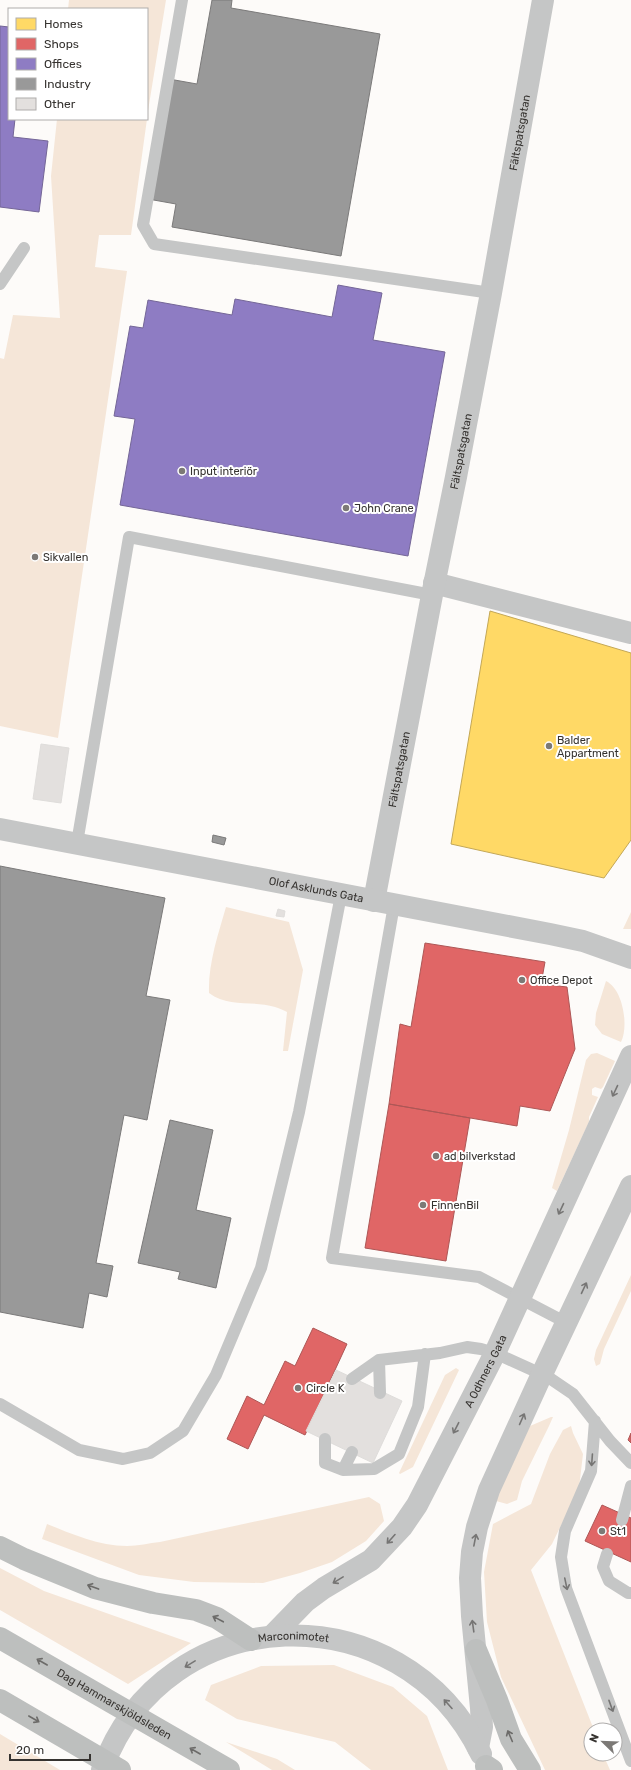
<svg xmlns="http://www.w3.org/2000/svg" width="631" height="1770" font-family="Rubik,sans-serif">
<rect width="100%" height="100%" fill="#fdfbf9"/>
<path fill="#f5e6d8" d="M69 0H166L147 117V9H68Z
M57 119H147L131 235H99L95 267 127 271 58 738 0 726V358L4 359 13 315 60 318 51 176Z
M226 907 289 922 303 970 288 1051H283L287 1012C283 1010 279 1008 275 1007 253 1000 228 1008 209 993 208 964 218 935 226 907Z
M631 912V929H623Z
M606 981C623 989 629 1026 621 1042L602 1034 595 1025 596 1013Z
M597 1053 615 1061 603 1087 601 1089 595 1087 592 1089V1095L598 1097 589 1117V1122L557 1191 552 1188 569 1130 586 1060 591 1054Z
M631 1275V1291L604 1349 600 1364 596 1366 594 1359 596 1350Z
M456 1368 459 1370 413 1467 400 1474 399 1473 445 1375Z
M551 1417H553L549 1426 522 1481 517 1500 507 1504 496 1501 498 1494 530 1426Z
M571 1426 573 1433 583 1454 579 1488 552 1544 531 1570 594 1730H591V1754H603L610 1770H545L501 1677 487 1622 484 1572 493 1524 531 1504 550 1454 563 1430Z
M369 1497 380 1504 384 1521 366 1541 332 1562 300 1573 263 1583 194 1582 139 1575 42 1539 47 1524C72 1534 99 1546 127 1546 138 1546 149 1543 160 1542Z
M0 1568 44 1591 191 1643 128 1684 0 1610Z
M334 1665 393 1687 427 1716 448 1770H371L335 1742 237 1719 205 1700 211 1685 261 1666Z
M0 1734 60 1770H0Z
M226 1742 277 1759 295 1770H272Z"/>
<path fill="#ffd966" stroke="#c3a756" d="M490 611 631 653V840L604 878 451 844Z"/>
<path fill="#e06666" stroke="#ad5756" d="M425 943 545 962 541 984 567 987 575 1049 550 1111 520 1106 517 1126 389 1104 400 1024 411 1027Z
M389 1104 470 1118 446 1261 365 1248Z
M313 1328 347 1344 305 1435 264 1415 248 1449 227 1439 247 1396 264 1405 285 1361 295 1366Z
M631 1433V1443L628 1440Z
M602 1505 631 1518V1562L585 1541Z"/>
<path fill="#8e7cc3" stroke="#746697" d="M0 26 9 27V119H15L13 137 48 141 39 212 0 207Z
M338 285 382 293 373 340 445 352 408 556 120 505 135 419 114 416 130 326 143 328 148 300 232 315 235 299 332 317Z"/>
<path fill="#999" stroke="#7b7a7a" d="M212 0H232L231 8 380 34 341 256 172 227 176 204 148 199 169 79 197 84Z
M213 835 226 838 224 845 212 842Z
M0 866 165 898 146 996 170 1000 147 1120 124 1115 96 1263 113 1266 107 1297 89 1293 83 1328 0 1312Z
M170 1120 213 1130 196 1210 231 1218 216 1288 178 1279 180 1272 138 1263Z"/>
<path fill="#e3e0de" stroke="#dfdddb" d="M41 744 69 748 61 803 33 799Z
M278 909 285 911 284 917 276 916Z
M336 1370 402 1401 373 1463 306 1431Z"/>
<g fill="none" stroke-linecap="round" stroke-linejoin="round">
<path stroke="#c5c6c6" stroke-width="12" d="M182 0 143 225 154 244 491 293
M0 284 24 248
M77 843 129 537 432 595
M394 905 332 1258 479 1277 567 1323
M379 1360 380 1393
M352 1379 379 1360 440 1353 467 1347 481 1349 495 1353 548 1377 573 1394 610 1441 631 1463
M0 1404 79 1450 123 1459 150 1453 183 1431 216 1375 261 1268 299 1112 341 895
M595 1421 591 1471 565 1531 561 1557 566 1588 631 1761
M325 1439V1463L343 1470 374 1469 399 1454 418 1407 425 1354
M343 1470 352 1452
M622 1520 631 1486
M607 1554 603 1567 609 1581 628 1593H631"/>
<g stroke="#c5c6c6" stroke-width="22">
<path d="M434 583 631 633"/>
<path id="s1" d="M374 901 432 595 456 477 491 293 543 0"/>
</g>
<g stroke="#c5c6c6" stroke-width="22">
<path id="s2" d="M0 829 550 934 583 941 631 958"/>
<path id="s3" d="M272 1636 305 1602 324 1588 371 1560 402 1527 417 1505 495 1353 631 1056"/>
<path d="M478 1748 482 1727 481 1708 472 1616 470 1578 472 1552 477 1527 489 1490 542 1374 631 1186"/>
<path id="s4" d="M102 1770C164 1597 402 1590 481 1754"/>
</g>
<g stroke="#bdbfbe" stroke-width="22">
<path d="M0 1547 24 1559 95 1588 153 1603 196 1610 217 1618 251 1640"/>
<path id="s5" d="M0 1638 229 1770"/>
<path d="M476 1650 497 1700 511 1739 530 1770"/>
<path d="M0 1700 120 1770"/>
<path d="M486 1766 492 1770"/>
</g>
</g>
<defs><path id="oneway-shaft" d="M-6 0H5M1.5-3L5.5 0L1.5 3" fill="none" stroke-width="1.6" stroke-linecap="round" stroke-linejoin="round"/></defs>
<g stroke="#767574">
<use href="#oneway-shaft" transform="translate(615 1091) rotate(115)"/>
<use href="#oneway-shaft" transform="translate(561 1209) rotate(115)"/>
<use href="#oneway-shaft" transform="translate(584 1288) rotate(-65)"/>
<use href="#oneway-shaft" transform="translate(522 1419) rotate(-66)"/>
<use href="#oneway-shaft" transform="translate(456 1428) rotate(117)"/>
<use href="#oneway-shaft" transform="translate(592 1460) rotate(94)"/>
<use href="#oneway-shaft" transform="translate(391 1539) rotate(132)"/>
<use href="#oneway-shaft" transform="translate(475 1540) rotate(-79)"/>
<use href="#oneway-shaft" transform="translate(338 1580) rotate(149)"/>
<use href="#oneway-shaft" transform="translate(566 1584) rotate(78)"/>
<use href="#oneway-shaft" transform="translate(473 1626) rotate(-98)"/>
<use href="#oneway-shaft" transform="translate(190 1664) rotate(149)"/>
<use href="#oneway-shaft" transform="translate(448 1704) rotate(-132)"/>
<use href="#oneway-shaft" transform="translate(611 1706) rotate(70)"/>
</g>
<g stroke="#6c6b69">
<use href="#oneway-shaft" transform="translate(93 1587) rotate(-160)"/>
<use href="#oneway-shaft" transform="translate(218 1619) rotate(-152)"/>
<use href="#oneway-shaft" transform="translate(42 1662) rotate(-150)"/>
<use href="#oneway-shaft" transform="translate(34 1719) rotate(30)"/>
<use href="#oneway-shaft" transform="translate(510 1736) rotate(-113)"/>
<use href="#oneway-shaft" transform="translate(195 1751) rotate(-150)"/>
</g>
<g fill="#7c7976" stroke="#fff" stroke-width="1.5">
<circle cx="182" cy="471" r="4"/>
<circle cx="346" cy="508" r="4"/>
<circle cx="35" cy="557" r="4"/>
<circle cx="549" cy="746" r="4"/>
<circle cx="522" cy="980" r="4"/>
<circle cx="436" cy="1156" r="4"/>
<circle cx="423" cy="1205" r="4"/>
<circle cx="298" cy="1388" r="4"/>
<circle cx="602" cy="1531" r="4"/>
</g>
<g text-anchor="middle" stroke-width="4" stroke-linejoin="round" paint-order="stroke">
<g font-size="11" fill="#363330" stroke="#fff">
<text dy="4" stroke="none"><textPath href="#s1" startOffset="782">Fältspatsgatan</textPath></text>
<text dy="4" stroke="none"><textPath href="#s1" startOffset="458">Fältspatsgatan</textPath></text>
<text dy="4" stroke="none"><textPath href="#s1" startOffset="134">Fältspatsgatan</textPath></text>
<text dy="4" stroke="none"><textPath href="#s2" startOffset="322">Olof Asklunds Gata</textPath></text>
<text dy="4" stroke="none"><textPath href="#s3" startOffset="348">A Odhners Gata</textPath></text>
<text dy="4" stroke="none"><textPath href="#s4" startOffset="250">Marconimotet</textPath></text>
<text dy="4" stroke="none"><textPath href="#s5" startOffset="132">Dag Hammarskjöldsleden</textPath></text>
</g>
<g font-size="11" fill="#363330" stroke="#fff" text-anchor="start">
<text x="190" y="475">Input interiör</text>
<text x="354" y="512">John Crane</text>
<text x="43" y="561">Sikvallen</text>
<text x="557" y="744">Balder<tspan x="557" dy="13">Appartment</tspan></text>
<text x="530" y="984">Office Depot</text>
<text x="444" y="1160">ad bilverkstad</text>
<text x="431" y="1209">FinnenBil</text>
<text x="306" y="1392">Circle K</text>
<text x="610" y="1535">St1</text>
</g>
</g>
<rect x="8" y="8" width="140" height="112" fill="#ffffff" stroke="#afadac"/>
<rect x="16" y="18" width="20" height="12" fill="#ffd966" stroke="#afadac"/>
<text x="44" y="28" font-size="12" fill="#363330">Homes</text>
<rect x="16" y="38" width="20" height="12" fill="#e06666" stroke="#afadac"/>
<text x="44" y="48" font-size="12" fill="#363330">Shops</text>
<rect x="16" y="58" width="20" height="12" fill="#8e7cc3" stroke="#afadac"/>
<text x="44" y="68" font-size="12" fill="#363330">Offices</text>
<rect x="16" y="78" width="20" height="12" fill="#999999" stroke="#afadac"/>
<text x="44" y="88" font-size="12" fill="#363330">Industry</text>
<rect x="16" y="98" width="20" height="12" fill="#e3e0de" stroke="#afadac"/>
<text x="44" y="108" font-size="12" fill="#363330">Other</text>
<g transform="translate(603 1742) rotate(293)"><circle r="19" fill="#ffffff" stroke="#afadac"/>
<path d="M0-3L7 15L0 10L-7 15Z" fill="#7c7976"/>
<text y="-6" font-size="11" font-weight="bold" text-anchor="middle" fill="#363330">N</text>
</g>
<path d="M10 1754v6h80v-6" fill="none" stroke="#363330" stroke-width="2"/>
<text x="16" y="1754" font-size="12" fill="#363330" stroke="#ffffff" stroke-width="3" paint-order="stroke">20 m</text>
</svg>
